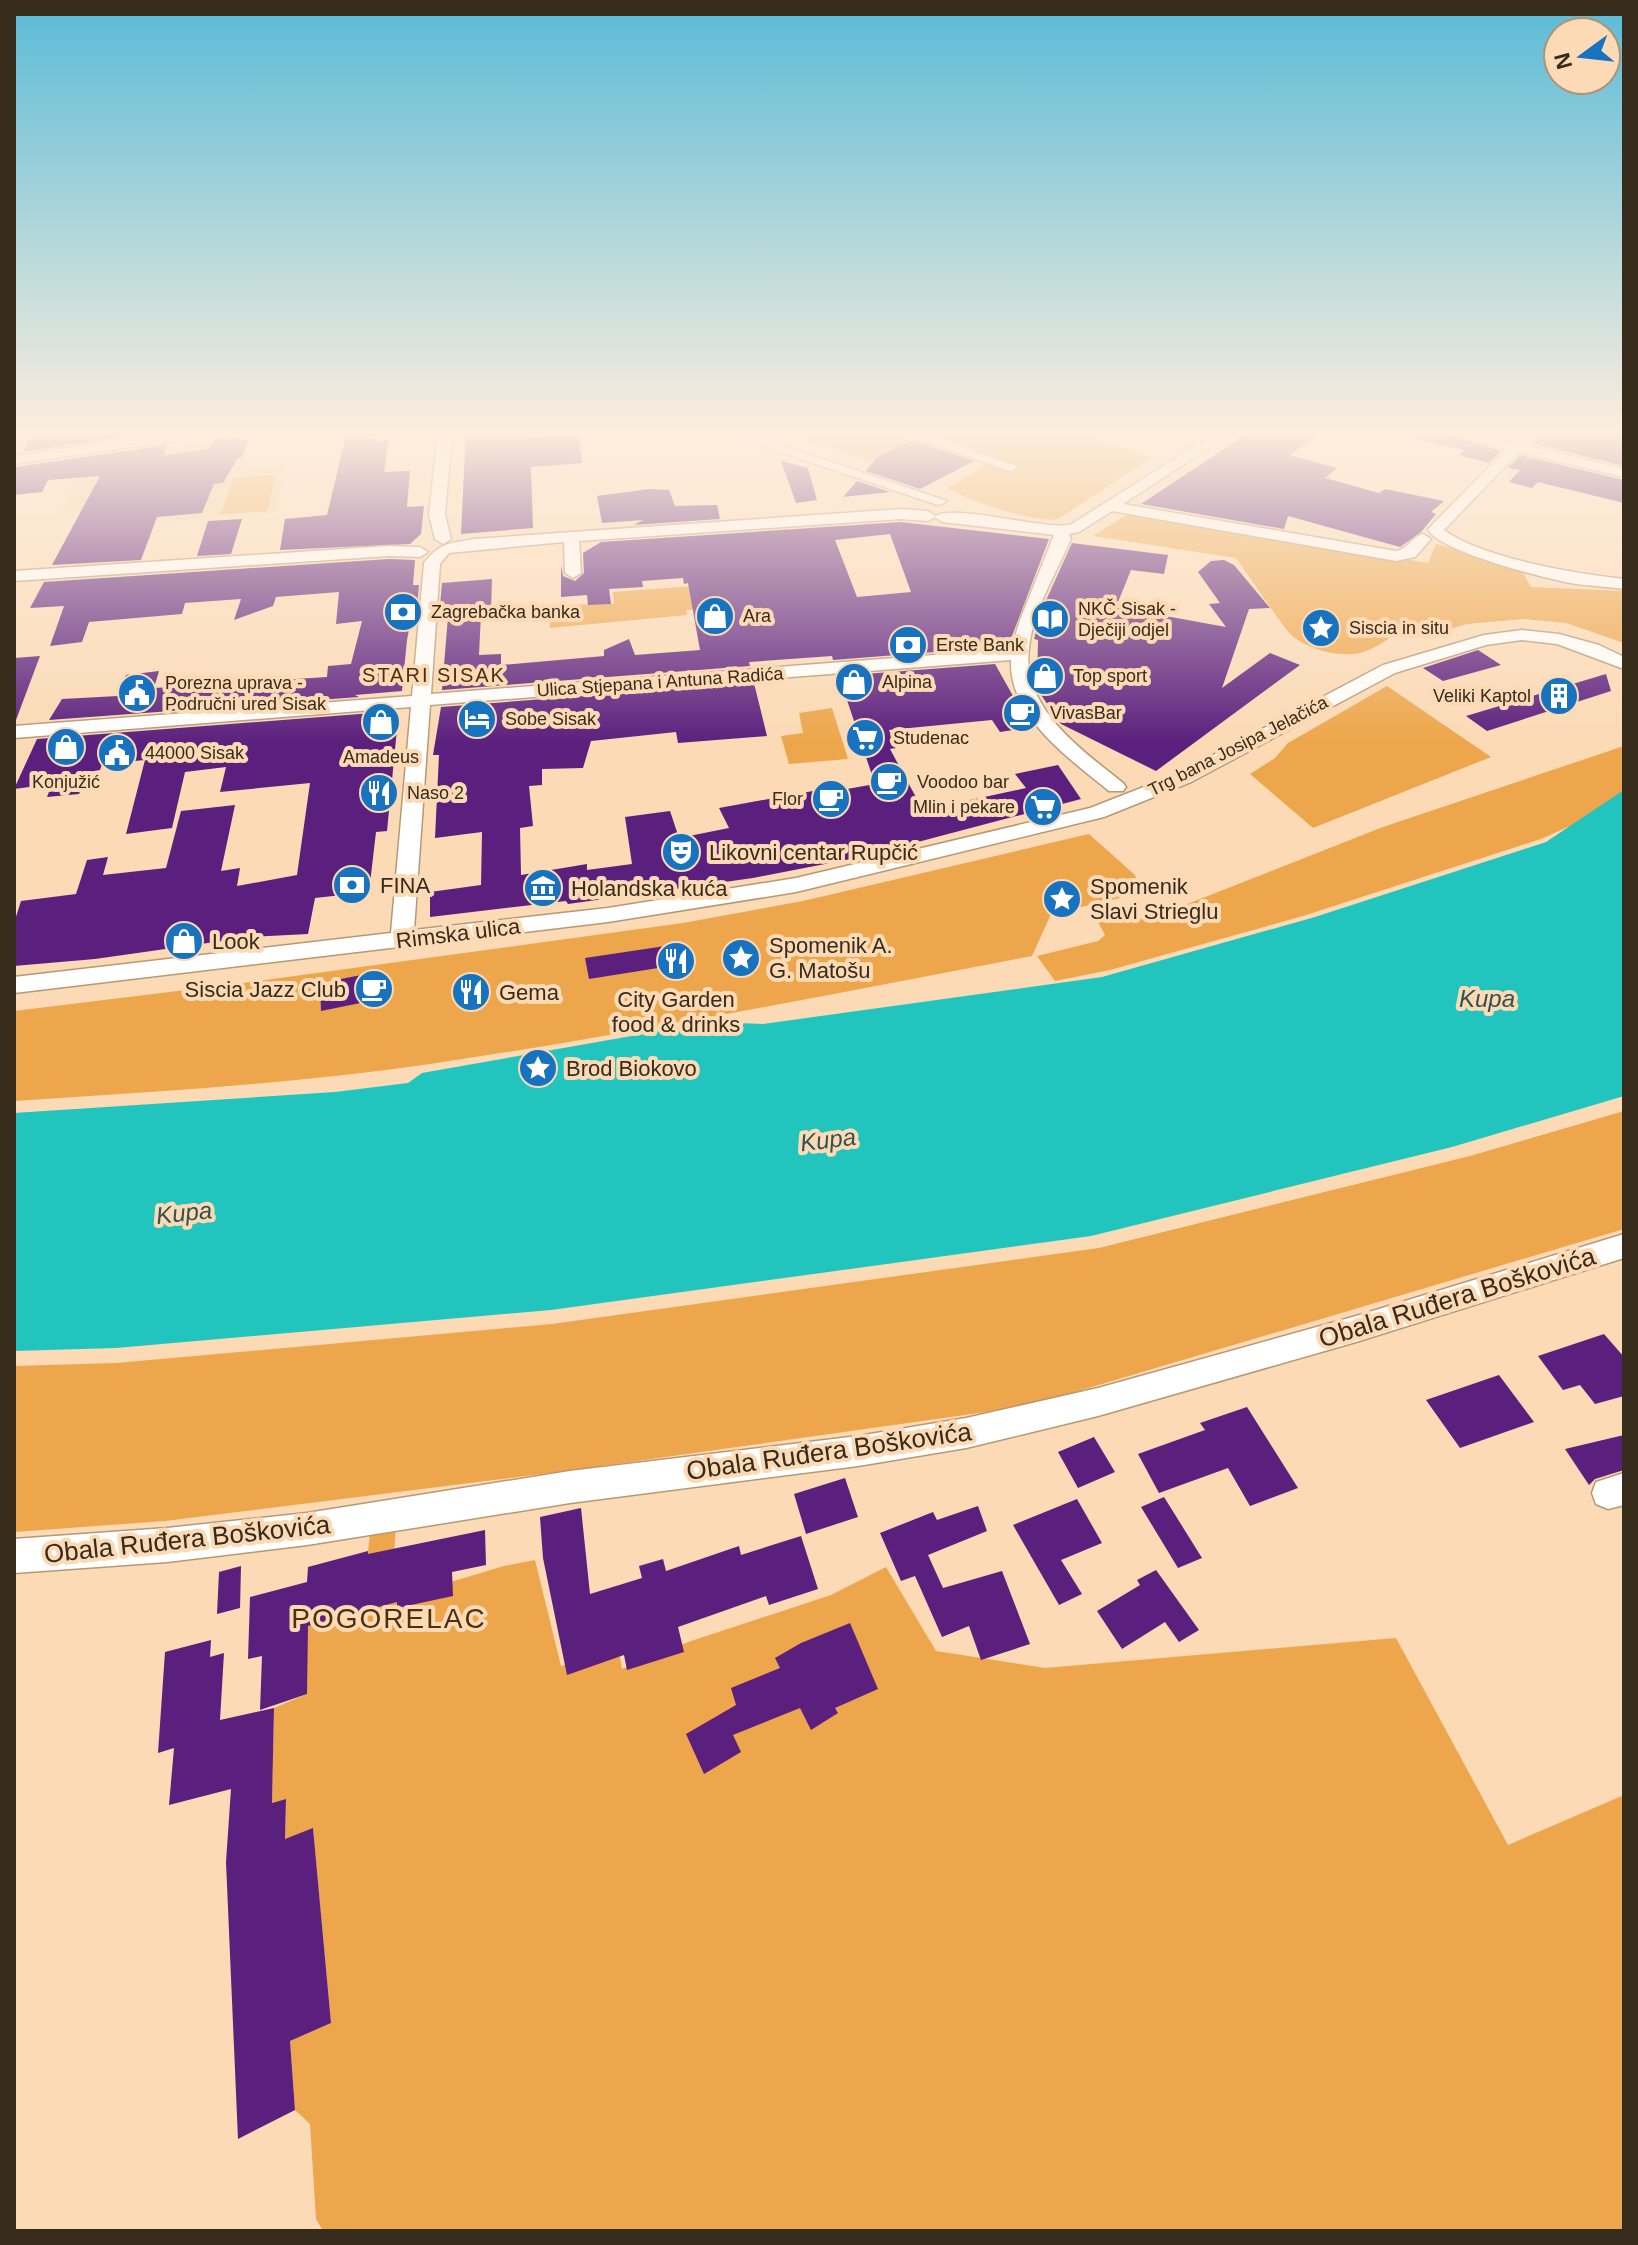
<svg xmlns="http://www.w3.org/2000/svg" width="1638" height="2245" font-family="Helvetica,sans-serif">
<rect width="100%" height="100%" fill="#fbdab5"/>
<path fill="#f4cea2" d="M251 435 242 470 286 466 276 512 104 527 111 511 62 514 85 458Z"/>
<path fill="#eda64b" d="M890 431 915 439 870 461 781 432Z
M959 431H1096L1093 435 1151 458 1058 519C1036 524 967 500 947 488L999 458 939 437Z
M276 475 267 511 221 514 233 478Z
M1129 513 1428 563 1436 544 1518 564 1531 587 1624 591V643L1566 623 1524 619 1467 624 1422 637 1403 629C1391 636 1379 647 1366 651 1344 660 1300 649 1286 629 1269 607 1253 581 1236 558L1093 536Z
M706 585 711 608 686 610 687 615 550 628 548 605 614 604 613 592Z
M1387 686 1491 757 1313 828 1250 774 1275 758 1288 743Z
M832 708 848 759 789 764 781 736 803 733 799 713Z
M1624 746V802L1541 839 1303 916 1110 970 1055 981 1037 956 1098 941 1105 935 1098 922H1129L1162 914 1383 827Z
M1089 834 1135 875 1141 893 1051 914 1032 956C832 994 632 1034 430 1064 292 1084 153 1092 14 1101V1011L251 982 683 923 803 901Z
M1624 1111V1229L1028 1406 566 1471 165 1521 14 1532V1366L116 1363 552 1324 1099 1248 1470 1156Z
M396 1524 391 1600 504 1566 535 1560 561 1666 618 1646 622 1669 691 1641 831 1595 886 1567 936 1651 1045 1668 1396 1638 1508 1845 1624 1795V2231H323L316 2219 310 2124 295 2110 290 2041 331 2023 313 1829 285 1839 286 1799 272 1803 274 1708 307 1694V1626L371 1609 368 1551 371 1525Z"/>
<path fill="#22c5be" d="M1624 790V1096L1452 1147 1091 1236 551 1310 116 1348 14 1351V1113L335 1092 408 1083 422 1073 711 1022 763 1024 1102 977 1315 917 1546 842Z"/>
<path fill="#5b1f7d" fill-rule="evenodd" d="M34 431H163L23 452Z
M347 431H370L368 438H374L375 442 389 440 384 472 410 471 407 507 424 506 421 534 410 544 280 550 285 519 327 515Z
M466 431H527V437L579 434 582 463 531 467 533 528 461 534Z
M1251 431H1320L1311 438H1315L1289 455 1337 468 1325 478 1379 493 1385 489 1444 501 1431 512 1436 514 1421 532 1400 547 1288 516 1284 529 1141 504Z
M1417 431H1440L1501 451 1489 463 1459 455 1464 450 1417 439Z
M1542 431H1624V466L1532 443Z
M222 438 249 440 241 458H238L223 483 214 484 202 513 157 517 141 560 52 565 100 476 48 480 42 492 14 495 15 467 166 445 164 455 198 451 210 448 215 440Z
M913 440 974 461 920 489 866 471 877 457Z
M1520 455 1624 480V503L1538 482 1532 488 1509 482 1520 470 1508 468Z
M781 461 808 468 817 500 796 503Z
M857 481 890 492 843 497Z
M649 489 669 490 675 506 717 505 720 519 634 525 643 520 602 523 597 496Z
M242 519 231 554 197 556 208 521Z
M901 522 1049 539 1012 636 1006 640 983 643 986 648 833 660 832 656 749 662 750 666 442 690 448 616 439 617 442 583 492 579 491 612 481 613 479 655 501 654V665L604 656V650L629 639 635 655 700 650 688 583 684 584 683 578 642 581 643 587 609 589 611 604 588 605 587 595 561 597V565L563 576 575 581 584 573 583 553 601 542ZM890 534 911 592 857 597 835 540Z
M1072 543 1168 555 1164 574 1131 570 1116 607 1226 627 1209 604 1220 603 1198 572 1211 561 1224 560 1234 565 1270 608 1249 609 1222 688 1270 653 1300 665 1156 771 1061 724 1037 689 1038 640 1034 639 1043 607Z
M389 559 415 560 413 585H419L416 619H411L407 640 402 691 355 695 359 697 49 720 62 699 118 696 126 675 159 671 154 688 327 677 328 666 351 664 362 621 336 624 339 592 276 597 273 606 234 620 241 599 185 603 182 614 89 622 82 642 50 646 64 606 30 608 44 582Z
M1478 650 1501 665 1443 681 1423 668Z
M40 656 16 720H14V658Z
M995 664 1030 726V722L1034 727 1000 732 992 720 889 730 896 748 890 749 925 814 963 806 961 802 1026 788 1015 774 1058 765 1081 799 861 857 753 878 568 904 566 901 430 917V892L481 885 482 832 435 838 439 755H433L441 707 754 683 767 736 678 743 676 732 591 741 583 768 542 769V785L529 786 533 826 520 828 521 875 587 864V870L632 864 625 817 670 811 679 838 729 828 719 808 835 787 847 789 875 784 839 676Z
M1606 674 1611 691 1487 731 1466 716Z
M385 712 398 719 387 831 376 832 369 892 315 898 308 934 250 937 95 959 14 966V923L21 901 76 894 87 860 108 857 103 875 166 868 181 811 235 805 221 871 240 868 237 886 297 875 310 783 220 792 226 767 185 772 172 828 126 834 145 760 102 764 100 770 88 772 79 794 47 797 52 784 14 789 37 739Z
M672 945 677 965 589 979 585 958Z
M377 972 380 999 321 1011 320 983Z
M1604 1334 1624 1357V1396L1595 1404 1580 1385 1563 1390 1538 1356Z
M1499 1375 1534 1422 1460 1448 1426 1400Z
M1247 1407 1298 1488 1250 1506 1228 1468 1159 1493 1138 1454 1205 1430 1200 1423Z
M1624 1435V1470L1595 1479 1589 1485 1565 1449Z
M1094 1437 1115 1472 1078 1488 1058 1452Z
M845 1478 858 1517 806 1534 794 1494Z
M1164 1497 1202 1558 1178 1568 1141 1507Z
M1077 1499 1102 1543 1061 1560 1082 1594 1059 1605 1013 1525Z
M978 1506 987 1531 928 1555 943 1588 1002 1571 1030 1644 981 1660 969 1626 942 1637 915 1576 901 1581 880 1533 933 1512 937 1520Z
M581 1508 590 1594 642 1578 639 1566 663 1559 666 1571 739 1546 741 1555 801 1536 818 1589 769 1605 766 1596 678 1627 684 1652 627 1670 624 1655 567 1675 543 1558 540 1517Z
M485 1530 486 1565 452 1572 453 1596 397 1608V1602L308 1626 307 1694 260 1710 262 1656 248 1659 250 1597 307 1582 308 1567 368 1551V1554Z
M241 1566 240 1608 217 1614 219 1572Z
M1156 1570 1199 1630 1179 1642 1165 1622 1122 1649 1097 1611 1140 1585 1137 1580Z
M850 1623 878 1689 835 1708 838 1713 811 1730 800 1708 733 1735 741 1752 704 1774 686 1734 736 1705 731 1688 780 1668 775 1658 801 1643Z
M211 1640 210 1657 224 1653 220 1720 274 1708 272 1803 286 1799 285 1839 313 1828 331 2023 290 2041 295 2110 238 2139 226 1862 231 1789 169 1805 174 1748 158 1753 165 1652Z"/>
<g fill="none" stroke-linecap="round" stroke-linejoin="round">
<defs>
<path id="minor" d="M14 431H28L19 445 14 446Z
M184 431H219L212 435 14 464V456Z
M376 431H390L389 437 377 440Z
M438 431H452L445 515 451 539 443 544 435 539 429 515Z
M718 431H739L947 501 940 505 935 504Z
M896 431H917L1019 467 1012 471 1007 470Z
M1219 431H1235L1123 504 1396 551C1408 549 1411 537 1423 534L1431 539 1415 557 1396 561 1112 511 1079 532 1069 534 1071 539C1056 573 1033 611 1029 648 1021 708 1082 750 1123 783L1126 787 1123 791H1109C1071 760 1008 716 1011 660L430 705 414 930 608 908 796 878 1090 808 1177 774 1383 665 1484 635 1522 630 1559 634 1599 645 1624 657V669L1557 644 1522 640 1486 645 1395 673 1191 782 1104 817 796 892 608 922 14 993V977L391 933 411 707 14 738V726L412 696 424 563C440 542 449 544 474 539L901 509 928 511 935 516C957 504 1037 529 1070 525ZM935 517 942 522 1054 535 1020 620 1011 649 431 694 440 564 449 553 564 542 565 573 573 578 581 573 579 541 901 519 928 521Z
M1443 431H1467L1513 442 1524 431H1539L1526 445 1624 469V477L1519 452 1444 530C1482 558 1576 574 1624 579V589C1603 586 1581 586 1561 581 1537 576 1436 550 1428 529L1431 526 1507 449Z
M389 546 420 547 428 552 420 557 389 556 14 581V571Z
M1624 1234V1258L1356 1342 1098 1416 966 1448 858 1466 570 1503 307 1545 167 1562 14 1573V1539L167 1528 307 1513 570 1471 858 1436 966 1418 1098 1388 1356 1316Z
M1624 1473V1505L1608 1509 1596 1504 1592 1493 1596 1482Z"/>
</defs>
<use href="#minor" stroke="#b79875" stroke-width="3"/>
<use href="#minor" fill="#fff" fill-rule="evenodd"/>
</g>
<linearGradient id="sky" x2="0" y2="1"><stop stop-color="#59bbd7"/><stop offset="0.58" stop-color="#fdeede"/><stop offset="1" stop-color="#fdeede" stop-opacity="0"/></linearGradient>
<rect width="1638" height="745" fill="url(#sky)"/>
<defs>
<symbol id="bank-disc" viewBox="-11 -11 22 22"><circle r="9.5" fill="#1772bf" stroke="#fbdab5"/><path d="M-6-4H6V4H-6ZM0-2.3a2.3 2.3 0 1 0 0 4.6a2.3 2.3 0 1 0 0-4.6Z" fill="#fff"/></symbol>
<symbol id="shop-disc" viewBox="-11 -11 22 22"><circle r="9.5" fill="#1772bf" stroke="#fbdab5"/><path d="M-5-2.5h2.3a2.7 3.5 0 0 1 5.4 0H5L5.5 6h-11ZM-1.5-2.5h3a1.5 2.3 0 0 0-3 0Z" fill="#fff"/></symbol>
<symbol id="library-disc" viewBox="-11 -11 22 22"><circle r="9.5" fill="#1772bf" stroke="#fbdab5"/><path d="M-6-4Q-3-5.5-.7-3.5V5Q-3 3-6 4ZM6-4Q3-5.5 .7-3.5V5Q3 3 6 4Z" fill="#fff"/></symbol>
<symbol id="sight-disc" viewBox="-11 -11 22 22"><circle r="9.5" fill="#1772bf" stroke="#fbdab5"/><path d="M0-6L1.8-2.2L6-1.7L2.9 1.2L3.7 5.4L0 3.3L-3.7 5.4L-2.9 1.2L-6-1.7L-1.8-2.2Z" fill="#fff"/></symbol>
<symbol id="civic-disc" viewBox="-11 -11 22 22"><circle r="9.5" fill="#1772bf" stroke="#fbdab5"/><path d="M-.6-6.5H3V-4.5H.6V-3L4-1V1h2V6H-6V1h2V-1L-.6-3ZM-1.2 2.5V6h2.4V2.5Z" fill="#fff"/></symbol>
<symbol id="building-disc" viewBox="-11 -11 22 22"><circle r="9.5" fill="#1772bf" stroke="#fbdab5"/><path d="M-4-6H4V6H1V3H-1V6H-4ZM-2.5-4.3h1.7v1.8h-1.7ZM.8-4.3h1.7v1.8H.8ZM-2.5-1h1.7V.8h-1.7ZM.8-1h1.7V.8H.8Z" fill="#fff"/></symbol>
<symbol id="cafe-disc" viewBox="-11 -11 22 22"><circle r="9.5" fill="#1772bf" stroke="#fbdab5"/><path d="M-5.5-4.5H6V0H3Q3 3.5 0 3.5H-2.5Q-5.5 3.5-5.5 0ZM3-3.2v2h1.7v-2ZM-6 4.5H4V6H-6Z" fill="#fff"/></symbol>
<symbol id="hotel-disc" viewBox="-11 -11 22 22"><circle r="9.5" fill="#1772bf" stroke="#fbdab5"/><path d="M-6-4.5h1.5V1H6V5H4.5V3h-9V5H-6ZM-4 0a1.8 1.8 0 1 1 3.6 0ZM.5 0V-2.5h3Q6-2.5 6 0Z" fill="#fff"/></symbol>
<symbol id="supermarket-disc" viewBox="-11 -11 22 22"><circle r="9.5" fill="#1772bf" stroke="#fbdab5"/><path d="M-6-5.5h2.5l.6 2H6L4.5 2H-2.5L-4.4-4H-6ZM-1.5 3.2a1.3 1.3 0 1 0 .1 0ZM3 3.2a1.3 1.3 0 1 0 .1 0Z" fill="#fff"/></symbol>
<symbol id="restaurant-disc" viewBox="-11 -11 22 22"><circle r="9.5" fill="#1772bf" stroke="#fbdab5"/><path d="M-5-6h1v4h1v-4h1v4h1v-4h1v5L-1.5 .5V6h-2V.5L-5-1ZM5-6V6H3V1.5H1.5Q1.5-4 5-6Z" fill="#fff"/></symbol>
<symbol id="theatre-disc" viewBox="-11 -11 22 22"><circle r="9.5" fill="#1772bf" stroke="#fbdab5"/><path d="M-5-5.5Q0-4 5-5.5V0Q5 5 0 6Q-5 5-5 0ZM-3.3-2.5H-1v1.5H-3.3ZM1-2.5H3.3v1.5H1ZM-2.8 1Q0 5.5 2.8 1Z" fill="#fff"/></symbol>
<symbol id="museum-disc" viewBox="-11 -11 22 22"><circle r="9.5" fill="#1772bf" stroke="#fbdab5"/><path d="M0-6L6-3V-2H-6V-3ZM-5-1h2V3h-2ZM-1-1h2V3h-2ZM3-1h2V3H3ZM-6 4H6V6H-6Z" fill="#fff"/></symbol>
</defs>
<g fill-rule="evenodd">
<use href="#bank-disc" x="381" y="590" width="44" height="44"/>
<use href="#shop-disc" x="693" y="594" width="44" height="44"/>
<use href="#library-disc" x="1028" y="597" width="44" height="44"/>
<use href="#sight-disc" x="1299" y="606" width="44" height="44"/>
<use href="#bank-disc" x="886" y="623" width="44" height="44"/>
<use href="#shop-disc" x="1023" y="654" width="44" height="44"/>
<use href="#shop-disc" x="832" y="660" width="44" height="44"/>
<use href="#civic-disc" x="115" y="671" width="44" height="44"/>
<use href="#building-disc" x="1537" y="674" width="44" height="44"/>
<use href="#cafe-disc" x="1000" y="691" width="44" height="44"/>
<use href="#hotel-disc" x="455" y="697" width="44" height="44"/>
<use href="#shop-disc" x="359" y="700" width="44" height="44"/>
<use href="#supermarket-disc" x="843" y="716" width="44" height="44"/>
<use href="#shop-disc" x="44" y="725" width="44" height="44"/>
<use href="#civic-disc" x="95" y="731" width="44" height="44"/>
<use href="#cafe-disc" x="867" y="760" width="44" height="44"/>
<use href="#restaurant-disc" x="357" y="771" width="44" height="44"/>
<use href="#cafe-disc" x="809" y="777" width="44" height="44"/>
<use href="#supermarket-disc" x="1021" y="785" width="44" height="44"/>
<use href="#theatre-disc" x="659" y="830" width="44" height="44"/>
<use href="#bank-disc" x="330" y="863" width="44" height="44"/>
<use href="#museum-disc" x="521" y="866" width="44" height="44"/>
<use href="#sight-disc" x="1040" y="877" width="44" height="44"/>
<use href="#shop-disc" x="162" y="919" width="44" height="44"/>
<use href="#sight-disc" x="719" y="936" width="44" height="44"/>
<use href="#restaurant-disc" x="654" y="939" width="44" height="44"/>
<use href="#cafe-disc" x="352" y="967" width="44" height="44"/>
<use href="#restaurant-disc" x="449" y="970" width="44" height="44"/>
<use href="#sight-disc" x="516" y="1046" width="44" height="44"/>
</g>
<g text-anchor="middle" stroke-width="8" stroke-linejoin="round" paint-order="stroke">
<g font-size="18" fill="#372b1c" stroke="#fbdab5" text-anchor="start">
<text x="1078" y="615">NKČ Sisak -<tspan x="1078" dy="21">Dječiji odjel</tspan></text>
<text x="431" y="618">Zagrebačka banka</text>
<text x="743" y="622">Ara</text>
<text x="1349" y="634">Siscia in situ</text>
<text x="936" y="651">Erste Bank</text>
<text x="1073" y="682">Top sport</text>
<text x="882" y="688">Alpina</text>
<text x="165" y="689">Porezna uprava -<tspan x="165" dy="21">Područni ured Sisak</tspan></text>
<text x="1531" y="702" text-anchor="end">Veliki Kaptol</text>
<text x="1050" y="719">VivasBar</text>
<text x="505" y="725">Sobe Sisak</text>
<text x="893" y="744">Studenac</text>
<text x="145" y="759">44000 Sisak</text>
<text x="381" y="763" text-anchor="middle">Amadeus</text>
<text x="66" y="788" text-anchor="middle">Konjužić</text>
<text x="917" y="788">Voodoo bar</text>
<text x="407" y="799">Naso 2</text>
<text x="803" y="805" text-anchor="end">Flor</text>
<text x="1015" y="813" text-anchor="end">Mlin i pekare</text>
</g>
<g font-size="18" fill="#372b1c" stroke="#fbdab5">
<text transform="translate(660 682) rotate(-4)" y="6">Ulica Stjepana i Antuna Radića</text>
<text transform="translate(1238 746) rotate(-27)" y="6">Trg bana Josipa Jelačića</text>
</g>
<g font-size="20" letter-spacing="2" fill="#4b310e" stroke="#fbdab5">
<text x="434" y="682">STARI SISAK</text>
</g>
<g font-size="22" fill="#372b1c" stroke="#fbdab5" text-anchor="start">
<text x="709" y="860">Likovni centar Rupčić</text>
<text x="380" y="893">FINA</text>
<text x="1090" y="894">Spomenik<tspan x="1090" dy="25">Slavi Strieglu</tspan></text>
<text x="571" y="896">Holandska kuća</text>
<text x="212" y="949">Look</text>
<text x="769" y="953">Spomenik A.<tspan x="769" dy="25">G. Matošu</tspan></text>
<text x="346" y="997" text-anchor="end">Siscia Jazz Club</text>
<text x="499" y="1000">Gema</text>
<text x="676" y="1007" text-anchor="middle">City Garden<tspan x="676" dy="25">food &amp; drinks</tspan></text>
<text x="566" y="1076">Brod Biokovo</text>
</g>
<g font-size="22" fill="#372b1c" stroke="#fbdab5">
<text transform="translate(458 933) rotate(-7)" y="8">Rimska ulica</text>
</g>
<g font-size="24" font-style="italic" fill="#335250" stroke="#fbdab5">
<text x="1487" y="1007">Kupa</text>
<text transform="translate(828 1140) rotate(-7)" y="8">Kupa</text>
<text transform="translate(184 1213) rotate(-6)" y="8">Kupa</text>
</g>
<g font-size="26" fill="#372b1c" stroke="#fbdab5">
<text transform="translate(1457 1297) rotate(-17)" y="9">Obala Ruđera Boškovića</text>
<text transform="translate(829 1451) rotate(-8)" y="9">Obala Ruđera Boškovića</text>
<text transform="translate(187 1539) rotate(-6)" y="9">Obala Ruđera Boškovića</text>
</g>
<g font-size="28" letter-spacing="2" fill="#4b310e" stroke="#fbdab5">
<text x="389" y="1628">POGORELAC</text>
</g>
</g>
<rect width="1638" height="2245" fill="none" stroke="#372b1c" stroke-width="32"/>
<g transform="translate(1582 56) rotate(255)"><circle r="38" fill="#fbdab5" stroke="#ad9478" stroke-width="2"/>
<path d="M0-6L14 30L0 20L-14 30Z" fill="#1772bf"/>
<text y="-12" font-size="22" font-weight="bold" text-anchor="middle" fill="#372b1c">N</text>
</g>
</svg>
